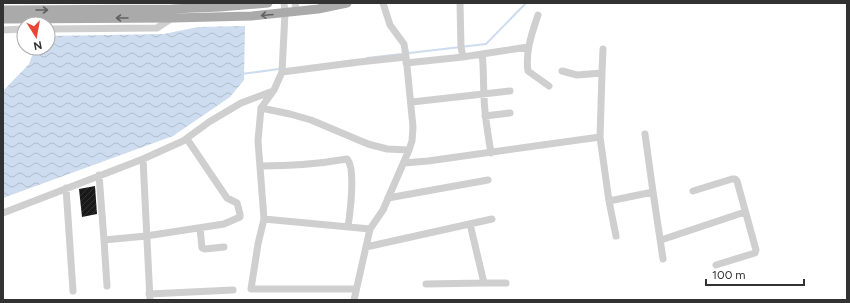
<svg xmlns="http://www.w3.org/2000/svg" width="850" height="303" font-family="Figtree,sans-serif">
<defs>
<pattern id="water-waves" width="16" height="10" patternUnits="userSpaceOnUse"><rect width="16" height="10" fill="#cddcef"/><path d="M0 5q4-4 8 0t8 0" fill="none" stroke="#b0bdcd"/></pattern>
<pattern id="building-hatch" width="6" height="6" patternUnits="userSpaceOnUse"><rect width="6" height="6" fill="#191919"/><path d="M-1 1l2-2M0 6l6-6M5 7l2-2" fill="none" stroke="#323232"/></pattern>
</defs>
<rect width="100%" height="100%" fill="#fff"/>
<path fill="url(#water-waves)" d="M245 26 244 80 230 97 173 136 3 198V91L29 64 35 48H48V36L164 34 198 27Z"/>
<g fill="none" stroke-linecap="round" stroke-linejoin="round">
<path stroke="#cddcef" stroke-width="2" d="M367 58 486 44 526 3
M242 74 279 69"/>
</g>
<path fill="url(#building-hatch)" d="M95 186 97 214 82 217 79 189Z"/>
<g fill="none" stroke-linecap="round" stroke-linejoin="round">
<path stroke="#cfcfcf" stroke-width="7" d="M284 3 285 13 282 72 274 90 261 108 258 141 264 219 258 244 251 289H356
M295 3 296 11
M460 3 461 47 463 57 482 54C484 68 483 81 484 94 484 114 488 134 491 153
M538 15C532 33 525 52 528 71L549 86
M48 29 157 28 172 18
M3 30 24 29
M482 54 528 47
M406 63 463 57
M562 71 577 75 602 73 600 137 609 201 616 236
M282 72 359 62 406 57
M602 73 603 49
M412 102 510 91
M261 108 290 114 311 120 368 144 387 149 409 150
M485 116 510 113
M645 134 653 192
M143 159 150 300
M404 163 428 161 600 137
M261 166C290 166 318 164 347 159 356 168 350 213 348 227
M99 175 104 240 146 236 224 224 240 217V214L237 203 227 198 187 139
M66 188 73 291
M693 191 732 179H735L737 181 756 250 755 253 716 265
M388 198 488 180
M609 201 653 192 663 259
M3 213 143 159 183 141 209 122 241 103 273 91
M264 219 370 229
M200 228 202 248 205 249 224 247
M104 240 107 286
M661 240 745 212
M366 247 492 219
M484 283H506
M426 284 484 283 470 224
M149 294 233 290
M354 300 370 229 383 210 409 150 412 141 413 127 406 56 404 44 390 25 383 3"/>
<path stroke="#aaa" stroke-width="9" d="M3 10 172 9 220 7 268 3
M3 19 173 18 252 16 318 9 347 3"/>
</g>
<defs><path id="oneway-shaft" d="M-6 0H5M1.5-3L5.5 0L1.5 3" fill="none" stroke-width="1.6" stroke-linecap="round" stroke-linejoin="round"/></defs>
<g stroke="#626262">
<use href="#oneway-shaft" transform="translate(42 10)"/>
<use href="#oneway-shaft" transform="translate(267 15) rotate(175)"/>
<use href="#oneway-shaft" transform="translate(122 18) rotate(180)"/>
</g>
<rect width="850" height="303" fill="none" stroke="#323232" stroke-width="8"/>
<g transform="translate(36 36) rotate(169)"><circle r="19" fill="#ffffff" stroke="#adadad"/>
<path d="M0-3L7 15L0 10L-7 15Z" fill="#ea4434"/>
<text y="-6" font-size="11" font-weight="bold" text-anchor="middle" fill="#323232">N</text>
</g>
<path d="M706 279v6h98v-6" fill="none" stroke="#323232" stroke-width="2"/>
<text x="712" y="279" font-size="12" fill="#323232" stroke="#ffffff" stroke-width="3" paint-order="stroke">100 m</text>
</svg>
